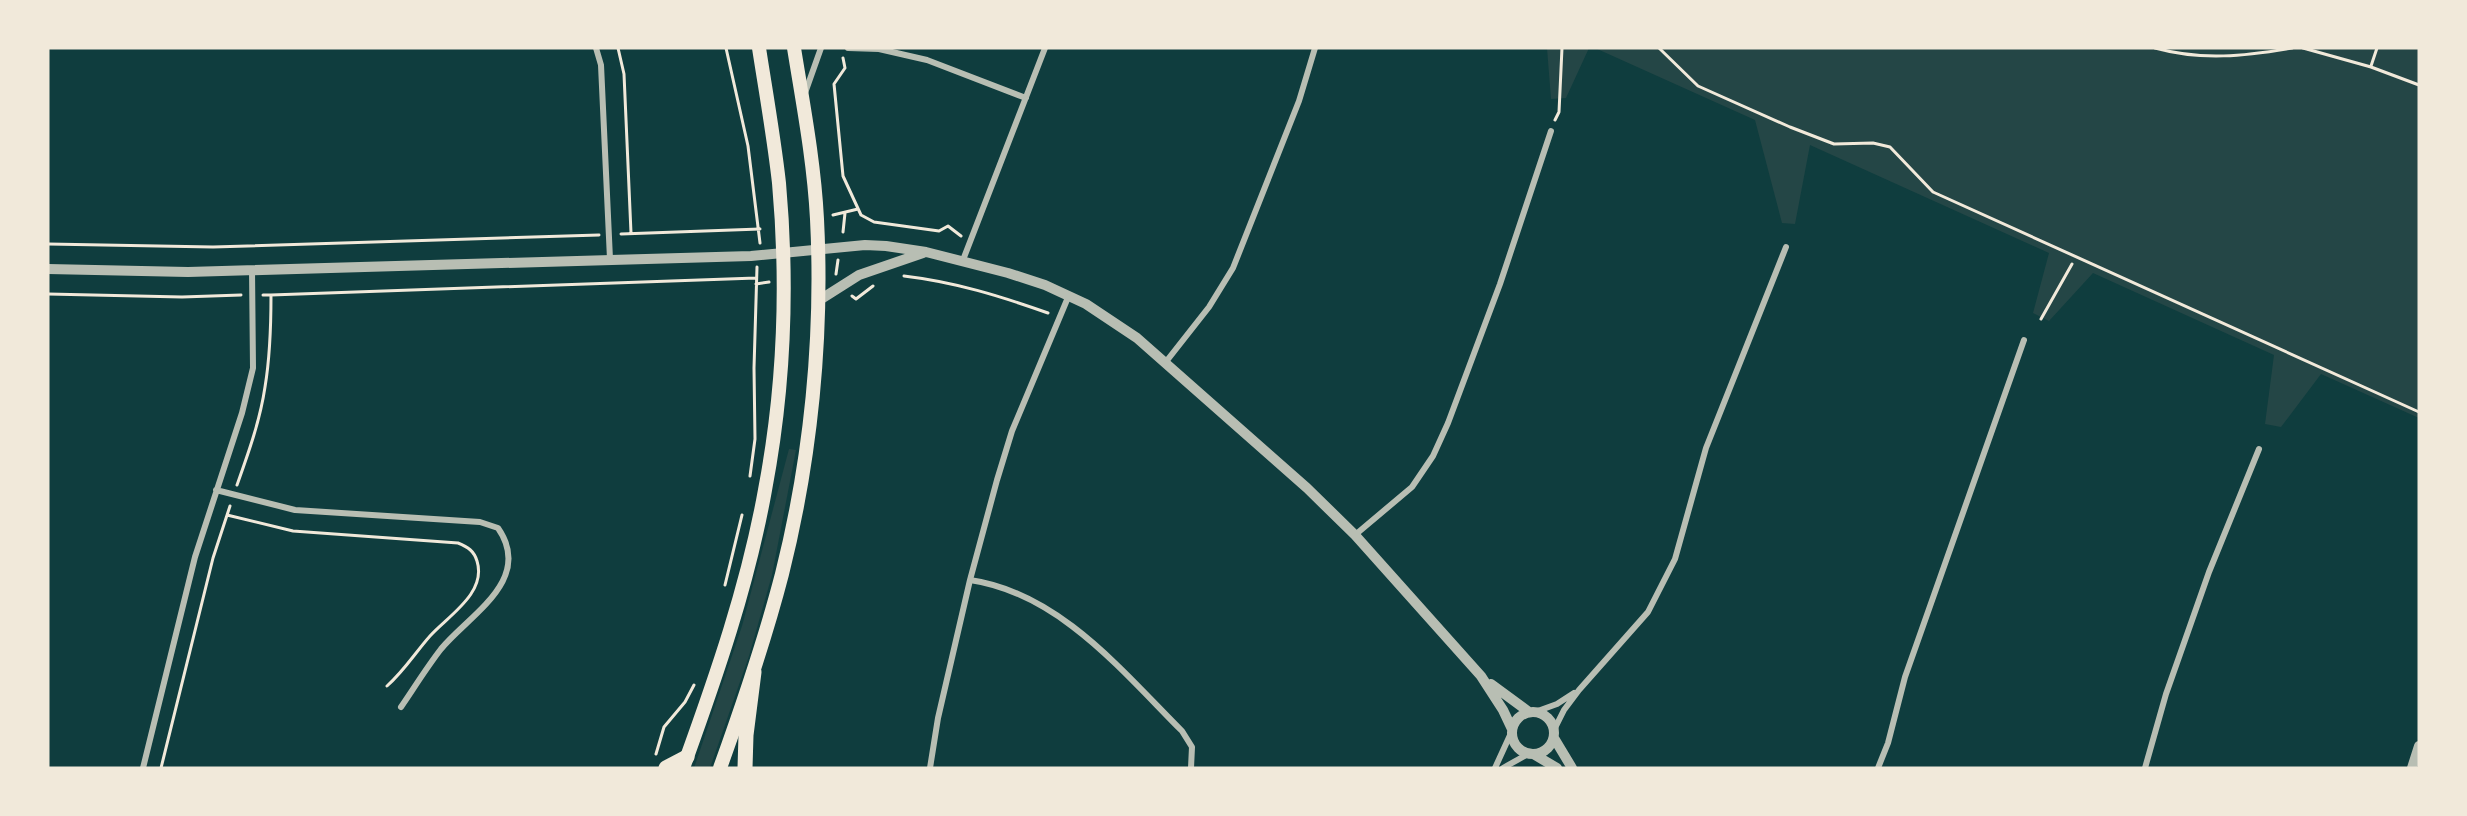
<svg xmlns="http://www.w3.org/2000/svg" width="2467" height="816" font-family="'Golos Text',sans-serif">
<rect width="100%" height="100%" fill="#0f3d3e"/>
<path fill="#244646" d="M1547 48H1589L1566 98 1551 99Z
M1595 48H2419V418L2321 374 2281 427 2265 424 2274 355 2093 273 2049 321 2033 313 2049 253 1810 145 1795 224 1782 223 1755 120Z
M789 449 796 450 772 575 749 656 710 768H694L742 626Z"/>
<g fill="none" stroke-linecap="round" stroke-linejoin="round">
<path stroke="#f1e9da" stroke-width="3" d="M618 48 624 74 631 233
M726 48 748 146 760 243
M1659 48 1698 86 1790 127 1834 144 1873 143 1890 147 1933 192 2419 412
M2155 48C2202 61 2245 56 2292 48
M2303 48 2371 67 2419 85
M843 58 845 68 834 84 843 176 861 215 874 222 939 231 948 226 961 236
M2371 66 2377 48
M1555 120 1559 112 1562 48
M833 215 858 209
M843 232 845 213
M621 234 760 229
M48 244 213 247 599 235
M836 274 838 260
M904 276C955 282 1000 296 1048 313
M756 284 769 282
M48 294 182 297 241 295
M271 295 756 278
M852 296 856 299 873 286
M2041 319 2072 264
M750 476 755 439 754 368 757 267
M237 485C248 454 260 421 265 387 270 357 271 326 271 295H263
M227 515 293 531 458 543C468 547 474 551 477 561 487 593 448 616 430 636 415 653 404 671 387 686
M725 585 742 515
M656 754 664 727 685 702 694 685
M161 768 213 558 230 506"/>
<path stroke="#b8beb3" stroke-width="6" d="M596 48 601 65 610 259
M848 48 879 49 927 60 1026 98
M805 93 821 48
M963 260 1045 48
M1165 363 1209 307 1233 268 1299 101 1315 48
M216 490 295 510 480 522 498 528C534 580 469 615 441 649 427 667 414 688 401 707
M1355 535 1412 487 1433 456 1448 423 1500 284 1551 131
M970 580C1059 593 1122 671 1182 731L1192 747 1191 768
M1535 712 1557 704 1574 693
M1554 730 1564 710 1579 690 1648 612 1675 559 1706 448 1786 247
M143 768 195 557 242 413 253 368 252 270
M930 768 938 718 970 580 997 480 1012 431 1069 295
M1495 768 1511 733
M1503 768 1528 754
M1878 768 1888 743 1905 677 2024 340
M2145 768 2166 694 2209 572 2259 449"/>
<path stroke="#b8beb3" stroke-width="10" d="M48 269 188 272 751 256 865 245 886 246 926 252 1008 273 1045 285 1086 304 1137 338 1307 488 1355 535 1481 676 1503 710 1512 729
M818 301 859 275 923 253
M1491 684 1529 712
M1512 733a21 21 0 1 1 42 0a21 21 0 1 1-42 0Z
M1554 738 1572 768
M1535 755 1557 768
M2412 768 2419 746"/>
<path stroke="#f1e9da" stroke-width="14" d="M683 768C716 677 748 585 765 490 784 390 788 284 779 183 774 138 766 93 759 48
M720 768C743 704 765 640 782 574 811 459 823 336 817 219 814 161 803 104 794 48"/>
<path stroke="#f1e9da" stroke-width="15" d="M666 768 687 757
M745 768 746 735 754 672"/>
</g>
<rect width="2467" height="816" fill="none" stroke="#f1e9da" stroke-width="99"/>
</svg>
